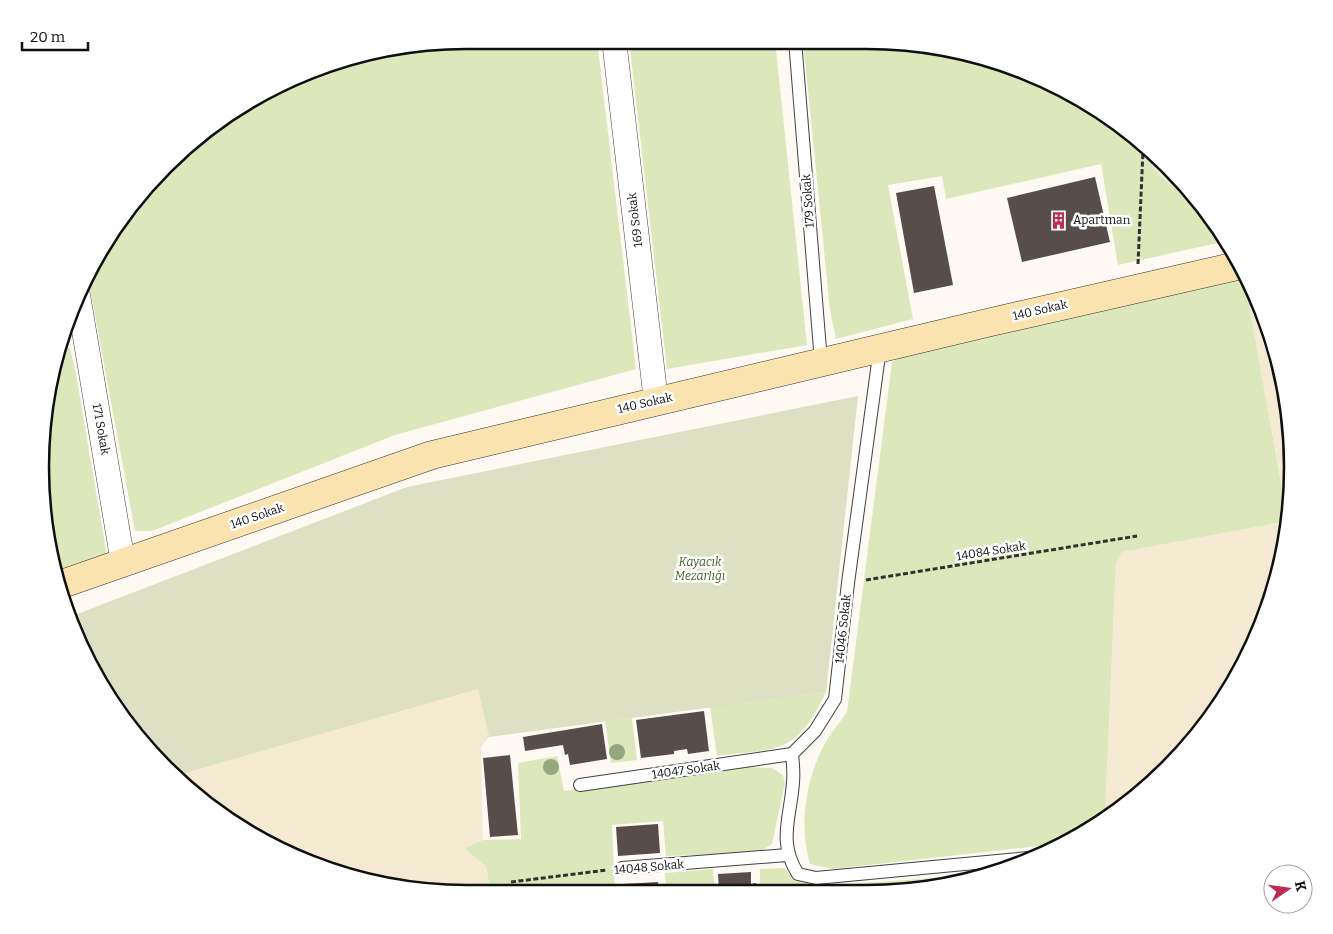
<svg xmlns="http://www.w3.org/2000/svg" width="1333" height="934" font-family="Bitter,serif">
<rect width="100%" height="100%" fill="#fef9f2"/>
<path fill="#f4ead2" d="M1153 157 1187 186 1174 188 1152 168Z
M1244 276 1270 329 1289 411 1292 495 1288 519Z
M1288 521 1279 577 1249 656 1205 727 1148 788 1105 816 1116 563 1122 552Z
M478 689 489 737 481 747 483 840 464 848 486 867 491 893H439L357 880 278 850 207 806 175 776Z"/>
<path fill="#dce8bc" d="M467 40H597L636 369 395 435 152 531H135L88 278 146 186 230 112 356 55Z
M629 40H775L807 345 667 369Z
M803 40H866L950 48 1079 97 1153 157 1152 168 1174 188 1187 186 1227 241 1118 265 1101 164 946 199 942 176 888 185 913 319 836 339 830 311Z
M1244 276 1288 521 1122 552 1116 563 1105 816 1065 843 833 869 810 864C799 827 805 782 823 747 829 735 839 724 847 712L892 362 908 353Z
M70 348 76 374 107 556 59 573 44 523V411L60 350Z
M826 692C796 755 780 748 717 756L710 707Z
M632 718 637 760 611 763 605 721Z
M557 756 564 791 747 767 772 768 783 775 785 783 772 844 758 853 666 856 663 821 612 825 615 892 491 893 486 867 464 848 483 840 521 839 518 763Z
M784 868 797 881 825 886 973 875 922 890 760 891V869Z
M713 869 715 892H666L665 873Z"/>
<path fill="#dde0c3" d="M858 396 826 692 489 737 478 689 175 776 146 749 84 656 72 616 407 487Z"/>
<path fill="#574e4c" d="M1095 177 1110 242 1022 262 1007 198Z
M934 186 953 285 914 293 896 193Z
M704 711 709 751 688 754 687 749 674 751V754L641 758 636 720Z
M602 724 607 759 570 765 568 754 565 755 563 745 525 751 523 737Z
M510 755 518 835 490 837 483 758Z
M658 824 660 853 618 856 616 827Z
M751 872V884L756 883 757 891H719L718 874Z
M658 882 659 892H624L623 884Z"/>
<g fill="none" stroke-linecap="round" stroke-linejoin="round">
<defs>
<path id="service" d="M795 40 821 362
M880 348 848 583 835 699 815 731 792 754C793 763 794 772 793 782 791 816 777 842 798 874L816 878 1028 858
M580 785 792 754
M622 868 787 855"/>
<path id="minor" d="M614 40 656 401
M78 295 123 563"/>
<path id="secondary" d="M62 584 432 455 991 322 1241 265"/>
</defs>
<use href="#service" stroke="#424242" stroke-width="14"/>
<use href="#minor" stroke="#424242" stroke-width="25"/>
<use href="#secondary" stroke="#313131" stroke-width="29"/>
<path stroke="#313131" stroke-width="3" stroke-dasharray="5 2.5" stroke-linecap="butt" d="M1138 264 1143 150
M866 580 1137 536
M511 882 607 870"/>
<use href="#service" stroke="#fff" stroke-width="12"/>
<use href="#minor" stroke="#fff" stroke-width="24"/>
<use href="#secondary" stroke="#fbe3b0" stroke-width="28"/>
</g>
<g fill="#94a87f">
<circle cx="617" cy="752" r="8"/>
<circle cx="551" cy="767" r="8"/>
</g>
<defs>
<symbol id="building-bare" viewBox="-9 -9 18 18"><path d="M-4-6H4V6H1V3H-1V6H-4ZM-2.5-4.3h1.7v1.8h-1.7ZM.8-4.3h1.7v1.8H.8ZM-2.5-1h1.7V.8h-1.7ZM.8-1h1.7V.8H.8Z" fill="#ba2c51" stroke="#fff" stroke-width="2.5" paint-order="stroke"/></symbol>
</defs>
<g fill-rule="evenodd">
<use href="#building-bare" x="1046" y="208" width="25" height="25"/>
</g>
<g text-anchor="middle" stroke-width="5" stroke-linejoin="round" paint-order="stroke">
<g font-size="12" fill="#0f0f0f" stroke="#fff">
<text transform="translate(808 201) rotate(-94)" y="4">179 Sokak</text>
<text transform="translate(635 220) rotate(-97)" y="4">169 Sokak</text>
<text transform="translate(1040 310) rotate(-13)" y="4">140 Sokak</text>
<text transform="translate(645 403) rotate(-13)" y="4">140 Sokak</text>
<text transform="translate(101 429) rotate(80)" y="4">171 Sokak</text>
<text transform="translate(257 516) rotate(-19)" y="4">140 Sokak</text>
<text transform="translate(991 551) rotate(-9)" y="4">14084 Sokak</text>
<text transform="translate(843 629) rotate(-84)" y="4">14046 Sokak</text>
<text transform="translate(686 770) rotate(-8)" y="4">14047 Sokak</text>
<text transform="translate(649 867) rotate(-5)" y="4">14048 Sokak</text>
</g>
<g font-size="12" fill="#0f0f0f" stroke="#fff" text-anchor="start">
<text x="1073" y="224">Apartman</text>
</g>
<g font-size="12" font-style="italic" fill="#3e6521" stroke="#fff">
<text x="700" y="566">Kayacık<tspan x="700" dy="14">Mezarlığı</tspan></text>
</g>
</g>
<path d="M0 0H1333V934H0ZM467 49H866A418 418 0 0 1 1284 467V467A418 418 0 0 1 866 885H467A418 418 0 0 1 49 467V467A418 418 0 0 1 467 49Z" fill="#fff" fill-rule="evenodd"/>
<path fill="none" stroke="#0f0f0f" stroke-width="2.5" d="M467 49H866A418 418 0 0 1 1284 467V467A418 418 0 0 1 866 885H467A418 418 0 0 1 49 467V467A418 418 0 0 1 467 49Z"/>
<g transform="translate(1288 889) rotate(77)"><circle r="24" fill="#ffffff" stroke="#9f9f9f"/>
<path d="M0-4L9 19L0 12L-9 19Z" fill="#ba2c51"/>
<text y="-8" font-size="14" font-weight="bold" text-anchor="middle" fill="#0f0f0f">K</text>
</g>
<path d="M22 42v8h66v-8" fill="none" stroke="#0f0f0f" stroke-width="2.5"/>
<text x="30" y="42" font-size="15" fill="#0f0f0f" stroke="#ffffff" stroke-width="4" paint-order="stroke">20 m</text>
</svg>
